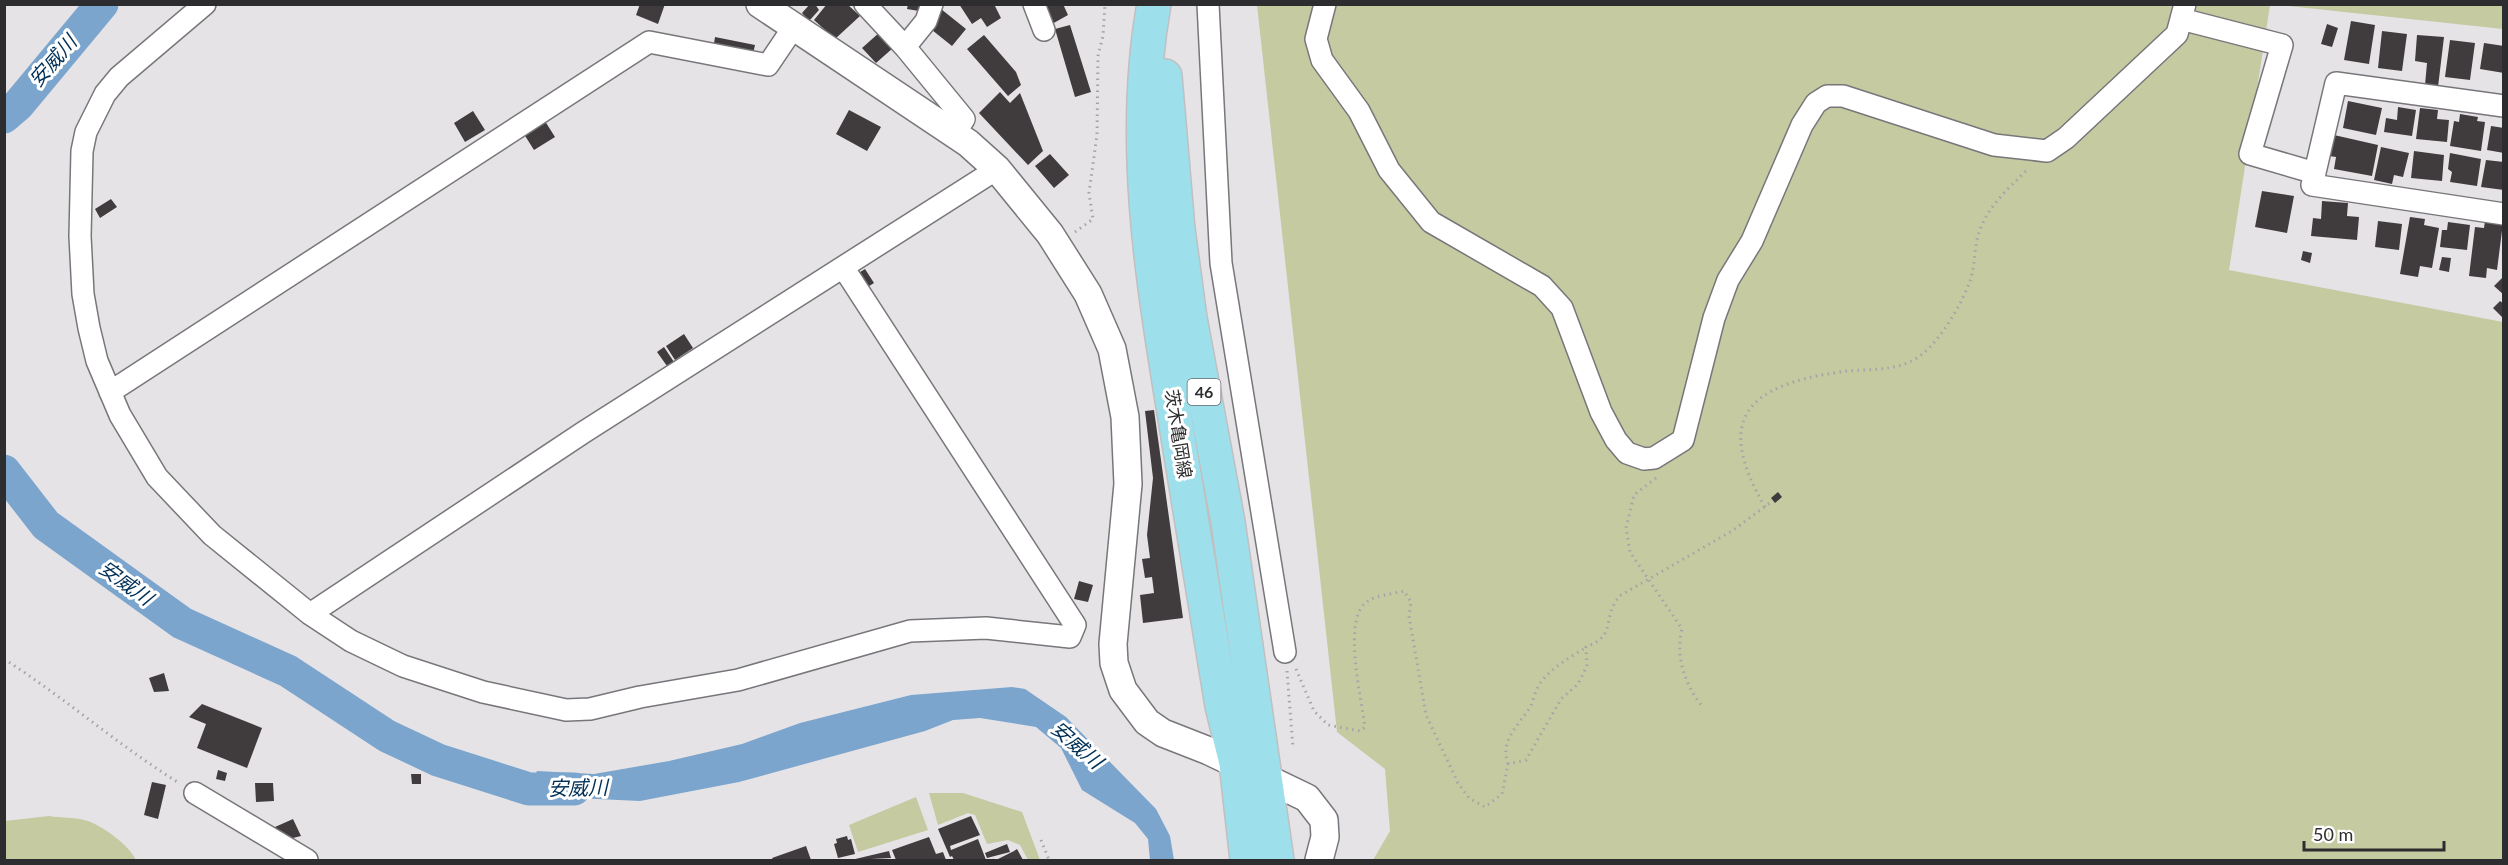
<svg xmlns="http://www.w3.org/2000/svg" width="2508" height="865" font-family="Lato,'Noto Sans JP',sans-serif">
<rect width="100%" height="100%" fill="#e6e3e7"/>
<path fill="#c5caa1" d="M1257 5H2270L2229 270 2503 322V860H1373L1390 831 1385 769 1337 732Z
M2280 5H2503V29Z
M929 793H963L1022 812 1040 860H1028L1020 845 1008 840 987 844 975 815 968 813 938 825Z
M916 797 928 830 858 852 849 825Z
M49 816C61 818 76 817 88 821 104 827 129 845 136 860H5V821Z"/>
<path fill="#7ba5cd" d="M1012 687 1025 689 1066 717 1156 809 1170 836 1174 860H1150L1148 839 1135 823 1082 790 1061 748 1036 727 980 718 953 720 925 731 739 782 640 801 533 796 529 789 537 771 594 774 669 761 742 744 800 723 911 695Z"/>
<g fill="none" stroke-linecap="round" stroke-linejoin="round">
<path stroke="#7ba5cd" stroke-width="33" d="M4 117 18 105 102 4
M4 471 46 525 182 623 288 671 387 736 438 760 529 789H574"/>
</g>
<path fill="#403b3d" d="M640 4H665L658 24 636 15Z
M810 4H815L819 10 809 21 802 13Z
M827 4H847L860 16 835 39 814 20Z
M908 4H926L925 12 907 9Z
M959 4H994L1001 18 987 27 981 18 972 24Z
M1042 4H1063L1068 15 1052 24Z
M941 9 966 29 952 46 927 26Z
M2351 21 2375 25 2369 64 2344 60Z
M2327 24 2338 28 2332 47 2321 44Z
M1070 25 1091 92 1075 97 1055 29Z
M2382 31 2407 34 2402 71 2378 68Z
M880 32 893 48 876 63 862 48Z
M984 35 1016 72 1021 85 1008 96 967 49Z
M2417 35 2444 37 2438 87 2425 85 2427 63 2415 61Z
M715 37 755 45 752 58 713 50Z
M2450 40 2475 43 2470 80 2445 77Z
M2484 43 2504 46V73L2480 69Z
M1000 92 1010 103 1020 93 1043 151 1028 165 979 113Z
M2348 101 2382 108 2376 135 2343 128Z
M2398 107 2416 110 2412 136 2384 132 2386 118 2397 120Z
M2420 108 2438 110 2437 119 2449 120 2447 142 2416 139Z
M849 110 881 127 867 151 836 134Z
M473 111 485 130 465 142 454 123Z
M2460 114 2478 117 2477 121 2485 122 2481 151 2450 146 2454 121 2459 122Z
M543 118 555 137 534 150 522 131Z
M2491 126 2504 128V153L2487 150Z
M2334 135 2378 145 2372 176 2334 169 2336 157 2329 156Z
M2381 147 2409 153 2403 177 2394 175 2392 184 2374 180Z
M2414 151 2444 155 2442 181 2411 178Z
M2450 153 2481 159 2477 186 2450 182 2452 172 2448 169Z
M1050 154 1069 175 1054 188 1035 166Z
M2486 160 2504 162V190L2481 187Z
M2262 191 2294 196 2287 233 2255 227Z
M111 199 117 207 100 218 95 209Z
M2322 201 2348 203 2347 216 2359 217 2357 240 2311 236 2313 218 2321 219Z
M2410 217 2425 219 2424 225 2439 228 2432 268 2420 266 2418 277 2400 274Z
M2378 221 2402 224 2399 250 2375 247Z
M2485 221 2503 223 2497 270 2487 268 2486 278 2469 276 2475 227 2484 228Z
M2448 222 2470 225 2467 250 2440 247 2442 230H2447Z
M2303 251 2312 253 2310 263 2301 260Z
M2442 257 2451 258 2449 272 2439 270Z
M865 269 874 283 866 288 857 274Z
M2504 276V295L2494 286Z
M2500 301 2504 304V319L2493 308Z
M684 334 693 348 675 360 666 346Z
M664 347 674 362 667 366 657 352Z
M1154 410 1183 618 1143 623 1140 595 1154 593 1152 577 1145 578 1142 559 1150 558 1147 535 1153 478 1145 411Z
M1778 492 1782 497 1775 503 1771 498Z
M1079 581 1093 585 1088 602 1074 599Z
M164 673 169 691 154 692 149 678Z
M202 704 262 728 247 768 197 748 206 724 189 717Z
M218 770 227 773 225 781 216 779Z
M411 774H421V784H412Z
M152 782 166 785 158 819 144 815Z
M255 783H273L274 801 256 802Z
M971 816 980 835 950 846 951 850 978 839 986 860H954L952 856 950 857 938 829Z
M293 819 301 836 281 841 275 827Z
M847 836 848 840 851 839 855 854 838 858 834 844 837 843 836 839Z
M929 837 936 854 943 852 946 860H896L892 850Z
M1007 844 1010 852 987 858 985 853Z
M806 846 811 860H773L772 858Z
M1017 849 1023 860H996L1014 851Z
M889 851 891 858 851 860Z"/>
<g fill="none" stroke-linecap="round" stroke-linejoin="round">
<defs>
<path id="minor" d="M205 4 119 77 105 94 86 132 82 151 80 236 83 294 89 328 97 361 120 415 157 477 212 535 310 614 351 641 403 666 483 692 566 710 590 709 640 697 738 680 910 631 986 628 1070 637 1075 625 843 267
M865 4 905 47 964 119 955 133
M1034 4 1044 30
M1208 4 1221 263 1285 652
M1325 4 1316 39 1322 60 1359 111 1389 170 1431 222 1542 286 1562 308 1601 412 1616 440 1627 453 1644 459 1654 458 1683 440 1714 318 1728 280 1752 241 1802 125 1816 103 1827 96H1843L1994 145 2047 151 2066 138 2177 34 2185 4
M2181 19 2282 45 2250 154 2315 173
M905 47 926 21 932 4
M2504 106 2336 83 2312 185 2504 214
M110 392 649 42 768 65 793 28
M310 614 584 432 997 169
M195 793 307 860"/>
<path id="tertiary" d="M760 4 968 143 997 169 1050 234 1088 294 1112 349 1125 417 1128 484 1113 644 1114 663 1123 690 1147 722 1163 733 1209 751 1307 798 1324 820 1325 837 1319 860"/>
<path id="primary" d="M1154 4C1129 142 1153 283 1175 419 1191 515 1206 610 1222 706L1236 763 1247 860
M1165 76 1178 229 1190 318 1228 522 1277 860"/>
</defs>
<use href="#minor" stroke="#78767a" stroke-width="24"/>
<use href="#tertiary" stroke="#78767a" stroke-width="30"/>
<use href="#primary" stroke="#c0c0c0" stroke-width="36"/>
<path stroke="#a6a3a7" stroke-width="3" stroke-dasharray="1.5 4.5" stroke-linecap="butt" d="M1075 232 1093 219 1089 193 1097 135 1098 56 1103 36 1105 4
M1656 478 1634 495 1626 528 1630 552 1682 629C1675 656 1685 685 1702 706
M1765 507C1713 418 1748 385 1840 372 1873 367 1903 375 1930 347 1946 330 1962 303 1970 281 1975 267 1974 250 1978 236 1986 207 2009 188 2029 168
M4 659C65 698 118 745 179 783
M1296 669 1314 711 1328 725 1360 731 1365 727C1362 700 1341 617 1368 601 1377 595 1393 594 1404 591L1411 602 1409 616 1426 715 1458 783 1469 798 1485 807 1502 794 1508 764 1526 760 1561 699 1578 684 1587 666 1586 647C1619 635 1600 617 1621 595L1732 531 1771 502
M1287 671 1293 748
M1508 764C1500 740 1517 727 1529 709 1533 703 1534 694 1538 687 1547 670 1569 658 1585 648
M1041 840 1049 860
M993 860H994"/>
<use href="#minor" stroke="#fff" stroke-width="21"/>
<use href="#tertiary" stroke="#fff" stroke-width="27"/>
<use href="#primary" stroke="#9ddfeb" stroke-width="33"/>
</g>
<g text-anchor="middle" stroke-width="6" stroke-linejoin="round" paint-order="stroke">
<rect fill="#fff" stroke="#6c6b6d" stroke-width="1.5" x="1187.5" y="379" width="33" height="26" rx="4.5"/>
<g font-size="16" font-weight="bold" fill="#2d2c2e">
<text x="1204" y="398">46</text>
</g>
<g font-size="18" fill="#2d2c2e" stroke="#fff">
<text transform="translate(1178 434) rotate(81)" y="6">茨木亀岡線</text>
</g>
<g font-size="20" font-style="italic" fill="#003056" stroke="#fff">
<text transform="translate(53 61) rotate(-49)" y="7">安威川</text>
<text transform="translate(126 583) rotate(36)" y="7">安威川</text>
<text transform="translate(1077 745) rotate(41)" y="7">安威川</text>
<text transform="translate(578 788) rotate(-1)" y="7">安威川</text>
</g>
</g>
<rect width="2508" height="865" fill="none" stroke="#2d2c2e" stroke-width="12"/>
<path d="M2304 841v9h140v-9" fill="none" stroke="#2d2c2e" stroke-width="3"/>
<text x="2313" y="841" font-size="18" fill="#2d2c2e" stroke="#ffffff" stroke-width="4.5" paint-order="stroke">50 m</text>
</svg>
